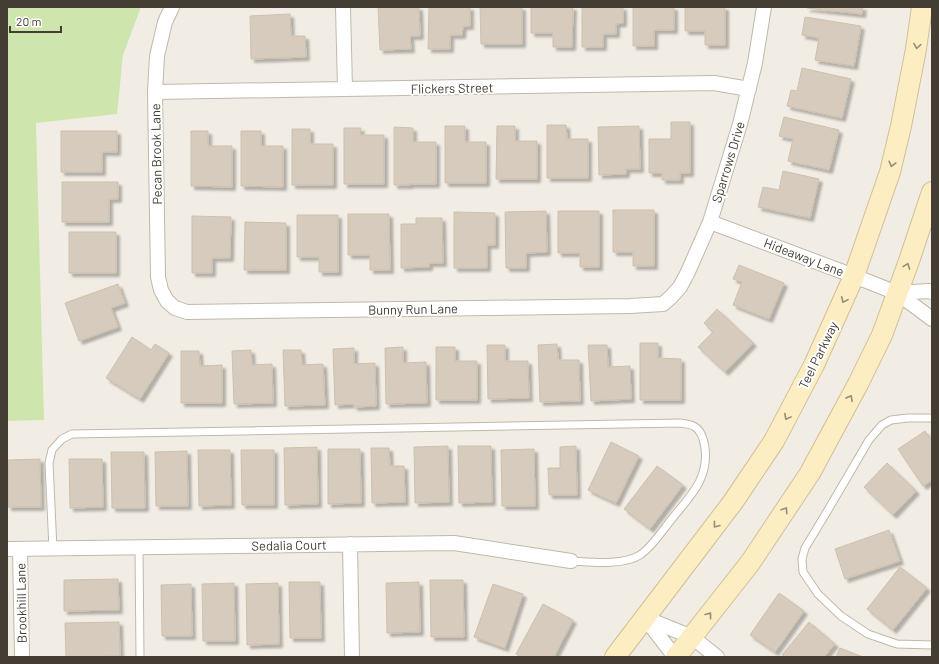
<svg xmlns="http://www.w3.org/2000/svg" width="939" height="664" font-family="Barlow,sans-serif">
<defs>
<filter id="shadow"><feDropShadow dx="3.5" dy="3.5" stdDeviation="1" flood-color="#0004"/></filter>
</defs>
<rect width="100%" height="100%" fill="#f2ede4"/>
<path fill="#cee6ad" d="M7 7H141L123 55 117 114 36 123 44 420 7 421Z"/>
<path fill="#d6cbbd" stroke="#cdc0ad" filter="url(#shadow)" d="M378 7H419L420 36H410L411 49 380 50Z
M429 7H470V26H463L462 35H450V49H428Z
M480 7H522V44H481Z
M531 7H573L572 47H553V33H531Z
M582 7H623V23L616 24V34H603V47H582Z
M633 7H674V30H654V46H633Z
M685 7H725V45H705V31H685Z
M807 7H863L862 14 807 8Z
M290 14 291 36H305L306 57 251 59 250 16Z
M805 17 861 26 854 66 815 60 819 38 802 35Z
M802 68 851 79 842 118 787 106 791 90 797 91Z
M784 117 839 130 829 170 788 161 793 139 779 136Z
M671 122H690V173H680V180H662V173H649V139H671Z
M547 125H566L567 139H588V178H547Z
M445 126H465V142H486V183H445Z
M497 126H515V141H537V179H496Z
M639 126 640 169H626V174L599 175 598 127Z
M394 127 413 128V142H436V184H410V185H394Z
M344 128H361L360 135H384V184H344Z
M292 129H310V144H333V185H292Z
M61 131H117V152H102V172H61Z
M191 131H208V146H232V187L191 186Z
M241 131H261V146H283V187L241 186Z
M783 171 819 179 810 218 758 207 763 187 779 190Z
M62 182H118V199H109V222H62Z
M613 210H654V266H633V252H613Z
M546 211 547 252 526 253V268H506L505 212Z
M558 211H599V267H580V253H558Z
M454 212 495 213V245H487V268H454Z
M348 214H389L390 270H370V255H348Z
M297 215H338V272H319V257H297Z
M192 216 231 217 230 258H212V273H192Z
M416 218H442L443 263H429V267L401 268V224H416Z
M245 222 286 223V270H244Z
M69 232H116V273H69Z
M739 265 784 283 769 319 733 305 742 282 733 279Z
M118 284 125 303 111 308 118 327 79 341 65 303Z
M717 309 753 343 725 372 698 347 713 332 704 323Z
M132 337 151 350 155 344 169 353 140 399 106 378Z
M640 343H658V358L681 359V400H640Z
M557 344 558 360H579L580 401 540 402 538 345Z
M487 345H505V361H528L529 398 488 399Z
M588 345H607L608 367 630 366 631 399 591 401Z
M403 347V363L426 362 427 403 386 404 385 348Z
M436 347H455V361H477V400H436Z
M354 348V364L375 363 376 406 354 407V404L335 405 333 349Z
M251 350 252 365 272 364 273 403 234 404 232 351Z
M283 350H301L302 365 323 364 325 405 285 406Z
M181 351H199L200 366 222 365V403H181Z
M925 431 932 441V480L923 486 898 449Z
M611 442 639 456 616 503 588 490Z
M448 446 449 502 415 503 414 447Z
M458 446H491L492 502 459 503Z
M576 446 577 495H549L548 468H560V447Z
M317 447 318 504 285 505 284 448Z
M371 448H389L390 466H404L405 502 372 503Z
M328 449H360L361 503 328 504Z
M534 449 535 506H502L501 450Z
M198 450H230L231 505 199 506Z
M241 450H274V505H242Z
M187 451 188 506H156L155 452Z
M111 452H144L145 508H112Z
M40 459 41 507H8V460Z
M69 459H102L103 507 70 508Z
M887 463 916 491 893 515 864 487Z
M657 466 683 485 650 529 624 509Z
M889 530 900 561 845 579 835 549Z
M900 567 927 588 893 630 867 609Z
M118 579 119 610 64 611V580Z
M430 580H463L464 637H431Z
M289 582H320L321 638H290Z
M419 582 420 632 387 633 386 583Z
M234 583 235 641H203L202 584Z
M278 583 279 644 247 645 246 584Z
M191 584 192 636H162L161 585Z
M493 584 523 594 505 648 474 637Z
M779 593 804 611 775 652 750 635Z
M543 604 573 620 554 657H521L516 654Z
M119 622 120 656 66 657 65 623Z
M809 622 835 644 824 657H785L782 655Z
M840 648 863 657H836Z"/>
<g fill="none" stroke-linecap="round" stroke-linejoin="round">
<defs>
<path id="lane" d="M932 418H908L891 420 882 425 869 440 825 515 805 548 802 559 803 572 818 594 841 616 868 634 897 644 932 645
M139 547 140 657
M53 549 49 463 52 450 62 439 72 434 680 423C685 424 692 424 695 427 702 431 704 441 705 448 709 480 689 497 671 520 663 530 651 548 640 555 622 566 591 562 571 561"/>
<path id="street" d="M172 7 165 22 157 56 155 92 158 277 161 290 167 301 175 308 187 312 630 306 663 304 671 297 680 287 687 274 710 222 740 124 755 63 764 7
M343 7 345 89
M155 92 714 83 749 89
M710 222 854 276 897 293 932 319
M897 293 929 291 932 292
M350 544 352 657
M7 549 454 543 571 561
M20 549 22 657
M645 618 692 637 717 657
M645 618 675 657"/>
<path id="secondary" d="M615 657 733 502 774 441 814 365 854 276 890 172 901 126 916 49 922 7
M676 657 750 563 810 473 858 384 882 335 909 261 932 192"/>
</defs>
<use href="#lane" stroke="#c0b8aa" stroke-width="9"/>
<use href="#street" stroke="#c0b8aa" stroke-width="16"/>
<use href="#secondary" stroke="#d1bf95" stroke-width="22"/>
<use href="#lane" stroke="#fff" stroke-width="7"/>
<use href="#street" stroke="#fff" stroke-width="14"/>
<use href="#secondary" stroke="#fdedc3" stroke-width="20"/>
</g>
<defs><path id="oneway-chevron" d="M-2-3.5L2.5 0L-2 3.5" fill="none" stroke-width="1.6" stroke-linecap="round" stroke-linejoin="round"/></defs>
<g stroke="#978c74">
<use href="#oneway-chevron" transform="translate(917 46) rotate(99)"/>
<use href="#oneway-chevron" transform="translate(892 164) rotate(104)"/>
<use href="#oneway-chevron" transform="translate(907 266) rotate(-70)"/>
<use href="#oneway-chevron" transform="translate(844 300) rotate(114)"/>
<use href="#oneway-chevron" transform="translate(850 398) rotate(-61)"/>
<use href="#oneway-chevron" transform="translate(787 417) rotate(118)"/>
<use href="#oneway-chevron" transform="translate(785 510) rotate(-56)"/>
<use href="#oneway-chevron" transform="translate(716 525) rotate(127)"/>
<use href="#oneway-chevron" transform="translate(709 615) rotate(-52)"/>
</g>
<g text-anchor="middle" stroke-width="4" stroke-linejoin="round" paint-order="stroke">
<g font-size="13" fill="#443d34" stroke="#fff">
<text transform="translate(452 88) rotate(-1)" y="5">Flickers Street</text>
<text transform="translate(156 154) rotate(-91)" y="5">Pecan Brook Lane</text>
<text transform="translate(728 162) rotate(-73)" y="5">Sparrows Drive</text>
<text transform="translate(804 257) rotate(21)" y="5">Hideaway Lane</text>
<text transform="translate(413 309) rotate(-1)" y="5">Bunny Run Lane</text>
<text transform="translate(818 355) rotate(-64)" y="5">Teel Parkway</text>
<text transform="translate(289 545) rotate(-1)" y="5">Sedalia Court</text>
<text transform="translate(21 603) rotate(-91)" y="5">Brookhill Lane</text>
</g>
</g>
<rect width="939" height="664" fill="none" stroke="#443d34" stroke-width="16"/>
<path d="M10 26v6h51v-6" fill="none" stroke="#443d34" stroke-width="2"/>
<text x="16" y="26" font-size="12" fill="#443d34" stroke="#ffffff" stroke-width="3" paint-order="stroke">20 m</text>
</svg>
